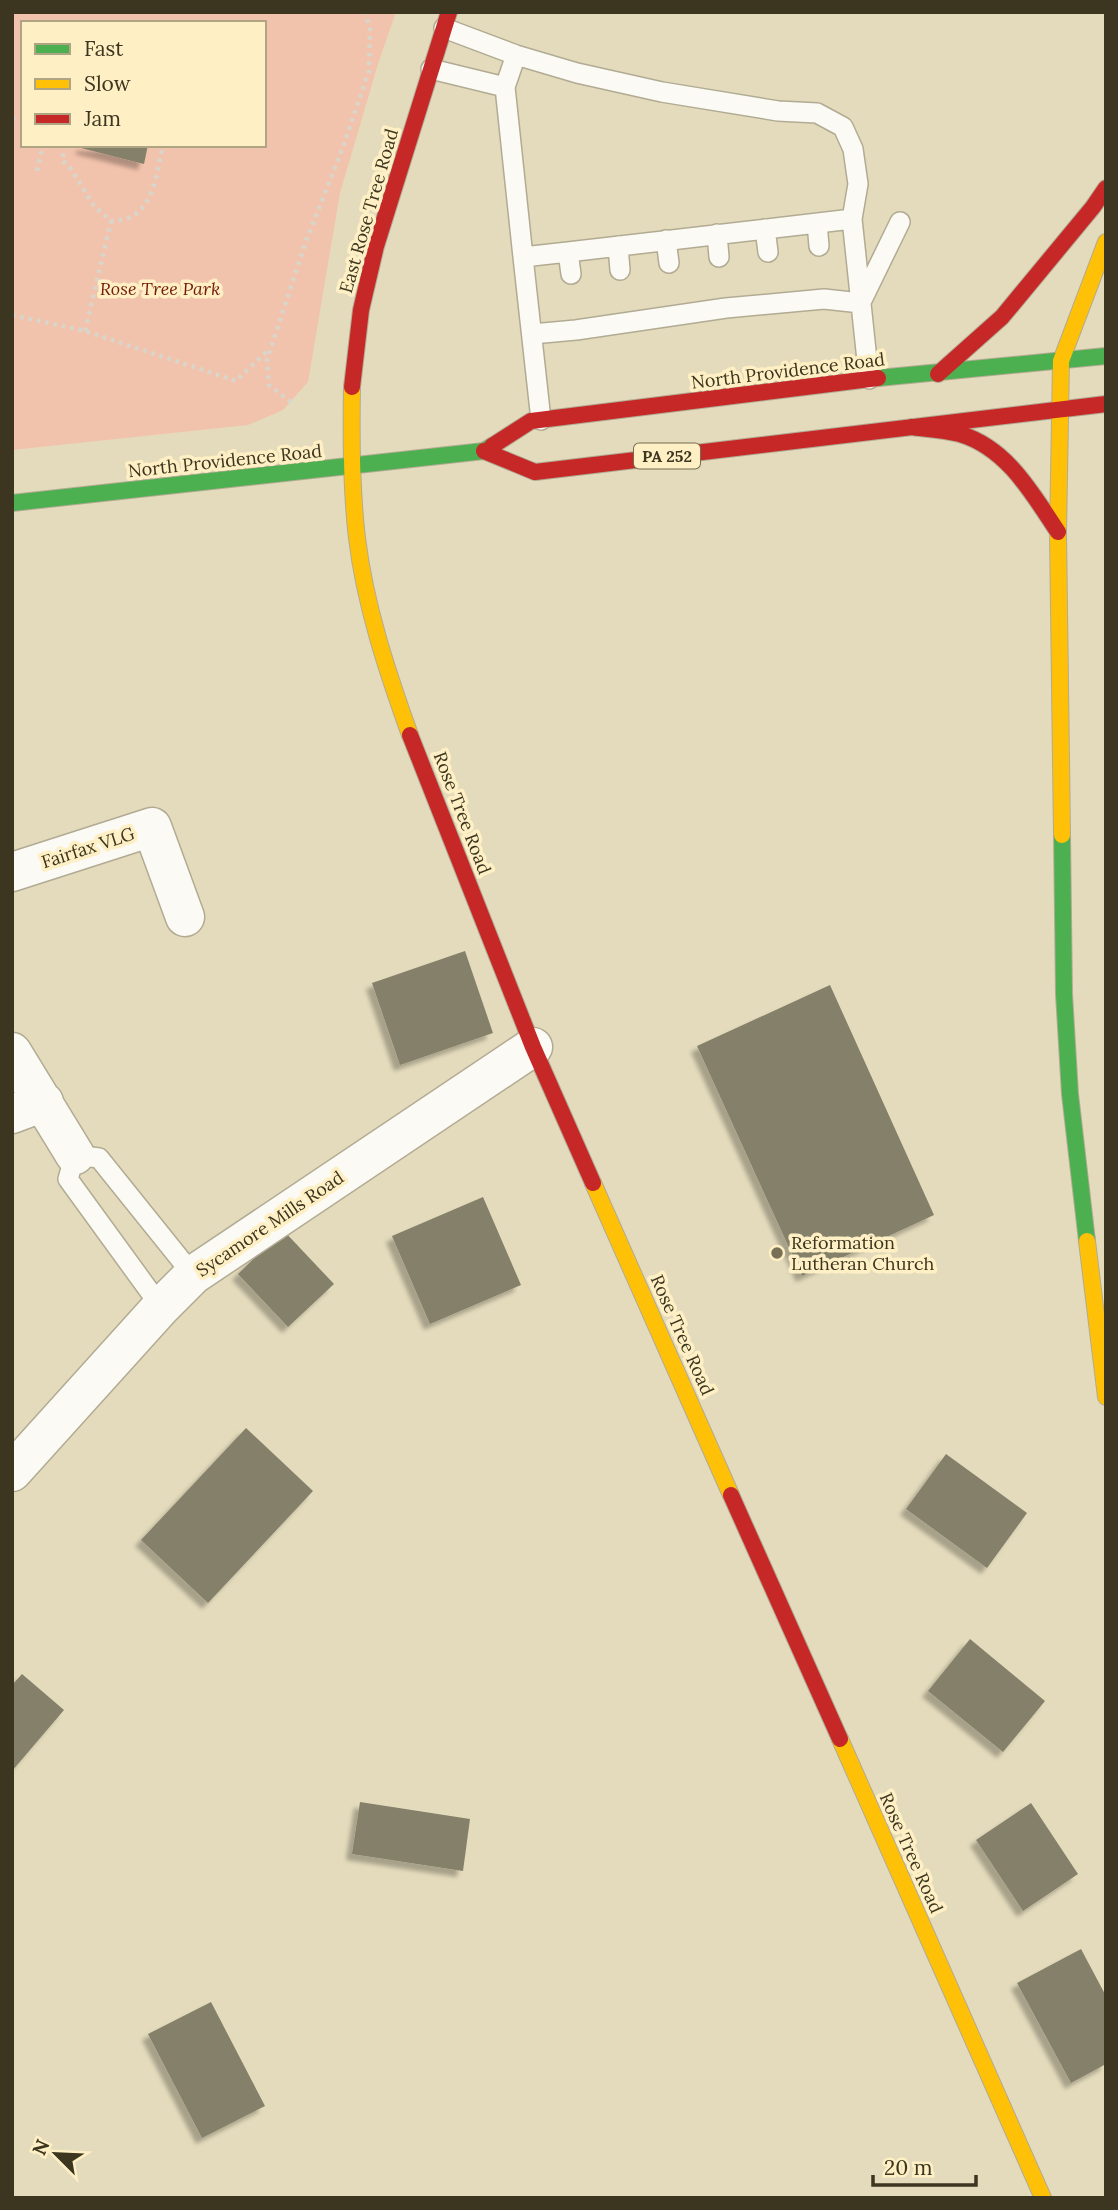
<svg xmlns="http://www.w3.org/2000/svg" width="1118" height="2210" font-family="Lora,serif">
<defs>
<filter id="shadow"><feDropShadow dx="-6" dy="6" stdDeviation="2" flood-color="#0004"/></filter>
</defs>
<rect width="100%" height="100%" fill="#e4dbbc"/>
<path fill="#f2c3ac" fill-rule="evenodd" d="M12 12H396L378 64 340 193 308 382 283 410 248 425 12 450ZM23 23H264V145H23Z"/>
<path fill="#85806b" filter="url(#shadow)" d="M82 145H148L144 164 81 148Z
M465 951 493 1033 400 1065 372 983Z
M830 985 934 1215 802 1276 697 1046Z
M483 1197 521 1285 430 1324 392 1236Z
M283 1230 334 1284 288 1327 238 1274Z
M246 1428 313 1491 208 1603 141 1540Z
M946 1454 1027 1513 987 1568 906 1509Z
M970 1639 1045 1701 1003 1752 928 1691Z
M22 1674 64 1710 12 1771V1685Z
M360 1802 470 1819 463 1871 352 1854Z
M1031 1803 1078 1874 1023 1911 976 1840Z
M1081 1949 1106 1996V2064L1071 2083 1017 1983Z
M211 2002 265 2106 202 2138 148 2034Z"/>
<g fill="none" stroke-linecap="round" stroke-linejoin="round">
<defs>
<path id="lane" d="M444 28 516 55 577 73 662 92 778 111 817 113 843 127 853 149 858 184 852 219
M516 55 505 87 523 257
M431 69 505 87
M817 223 819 246
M765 229 768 252
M717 234 719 257
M666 240 669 263
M618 246 620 270
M568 252 571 274
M861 302 900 222
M532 334 576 330 726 308 824 299 861 303
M541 420 523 257 568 252 852 219 869 379
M161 1307 68 1179 75 1155 99 1158 193 1275"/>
<path id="street" d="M12 872 152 827 185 917
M12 1052 75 1155
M12 1114 44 1102
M12 1472 161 1307 193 1275 533 1047"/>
<path id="fast" d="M878 378 1106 356
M12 503 484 451 492 446
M1062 835 1064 994 1070 1094 1087 1241"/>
<path id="slow" d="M352 387C351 438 351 488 357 538 365 605 387 671 410 735
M1062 835 1058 532 1061 361 1106 242
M593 1183 731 1495
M1087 1241 1106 1397
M840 1739 1043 2198"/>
<path id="jam" d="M938 374 1002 317 1093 207 1106 188
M352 387 361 310 376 246 449 12
M911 427C927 429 944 430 960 434 1007 448 1032 493 1058 532
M492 446 531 421 878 378
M484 451 535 472 1106 404
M410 735 533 1047 593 1183
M731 1495 840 1739"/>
</defs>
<use href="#lane" stroke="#b2ab93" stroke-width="22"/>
<use href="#street" stroke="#b2ab93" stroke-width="41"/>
<use href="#fast" stroke="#b2ab93" stroke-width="18"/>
<use href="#slow" stroke="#b2ab93" stroke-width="18"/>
<use href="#jam" stroke="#b2ab93" stroke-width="18"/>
<path stroke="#d8d5cb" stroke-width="4.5" stroke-dasharray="3.5 5" stroke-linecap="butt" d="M91 23H92
M12 118 23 121
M65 145 62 160 71 169 94 206 111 221C117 220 123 220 128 218 155 208 157 169 163 145
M37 171 43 145
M12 315 85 331 236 381 269 349
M85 331 111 221
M291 402 269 385 267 360 305 244 343 147 369 71 370 29 365 12"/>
<use href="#lane" stroke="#fbfaf5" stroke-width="19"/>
<use href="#street" stroke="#fbfaf5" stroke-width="38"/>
<use href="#fast" stroke="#4caf50" stroke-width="16"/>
<use href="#slow" stroke="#ffc107" stroke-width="16"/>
<use href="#jam" stroke="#c62828" stroke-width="16"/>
</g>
<circle fill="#776f56" stroke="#fef0c4" stroke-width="2.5" cx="777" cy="1253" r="7"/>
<g text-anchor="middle" stroke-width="7" stroke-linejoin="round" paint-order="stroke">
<rect fill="#fef0c4" stroke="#766d50" stroke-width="2" x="634" y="443.5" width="66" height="25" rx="5"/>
<g font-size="16" font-weight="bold" fill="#3c351f">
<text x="667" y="462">PA 252</text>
</g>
<g font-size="18" fill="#3c351f" stroke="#fef0c4">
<text transform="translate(369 211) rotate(-74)" y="6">East Rose Tree Road</text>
<text transform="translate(788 371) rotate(-7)" y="6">North Providence Road</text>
<text transform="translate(225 461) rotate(-6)" y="6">North Providence Road</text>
<text transform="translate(462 813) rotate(69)" y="6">Rose Tree Road</text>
<text transform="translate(88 848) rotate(-18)" y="6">Fairfax VLG</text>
<text transform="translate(270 1224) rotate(-34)" y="6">Sycamore Mills Road</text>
<text transform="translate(682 1335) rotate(66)" y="6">Rose Tree Road</text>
<text transform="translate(911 1853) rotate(66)" y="6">Rose Tree Road</text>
</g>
<g font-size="18" font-style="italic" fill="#761c0c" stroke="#fef0c4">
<text x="160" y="295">Rose Tree Park</text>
</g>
<g font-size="18" fill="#3c351f" stroke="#fef0c4" text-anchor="start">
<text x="791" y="1249">Reformation<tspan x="791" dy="21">Lutheran Church</tspan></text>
</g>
</g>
<rect width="1118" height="2210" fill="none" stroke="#3c351f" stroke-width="28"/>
<rect x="21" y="21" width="245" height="126" fill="#fef0c4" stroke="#b0a582" stroke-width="2"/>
<rect x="35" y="44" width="35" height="10" fill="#4caf50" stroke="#b0a582" stroke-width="2"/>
<text x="84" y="56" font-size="21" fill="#3c351f">Fast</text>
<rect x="35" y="79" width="35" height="10" fill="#ffc107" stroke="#b0a582" stroke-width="2"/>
<text x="84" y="91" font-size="21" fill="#3c351f">Slow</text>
<rect x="35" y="114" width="35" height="10" fill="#c62828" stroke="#b0a582" stroke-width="2"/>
<text x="84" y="126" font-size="21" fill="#3c351f">Jam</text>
<g transform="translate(56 2154) rotate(294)" stroke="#fef0c4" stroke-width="5" paint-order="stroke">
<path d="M0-5L12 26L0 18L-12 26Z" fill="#3c351f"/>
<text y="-10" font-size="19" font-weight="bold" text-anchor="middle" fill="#3c351f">N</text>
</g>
<path d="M873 2175v10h103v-10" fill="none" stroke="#3c351f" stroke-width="3.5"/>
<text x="884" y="2175" font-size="21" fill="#3c351f" stroke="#fef0c4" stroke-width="5" paint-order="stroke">20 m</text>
</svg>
